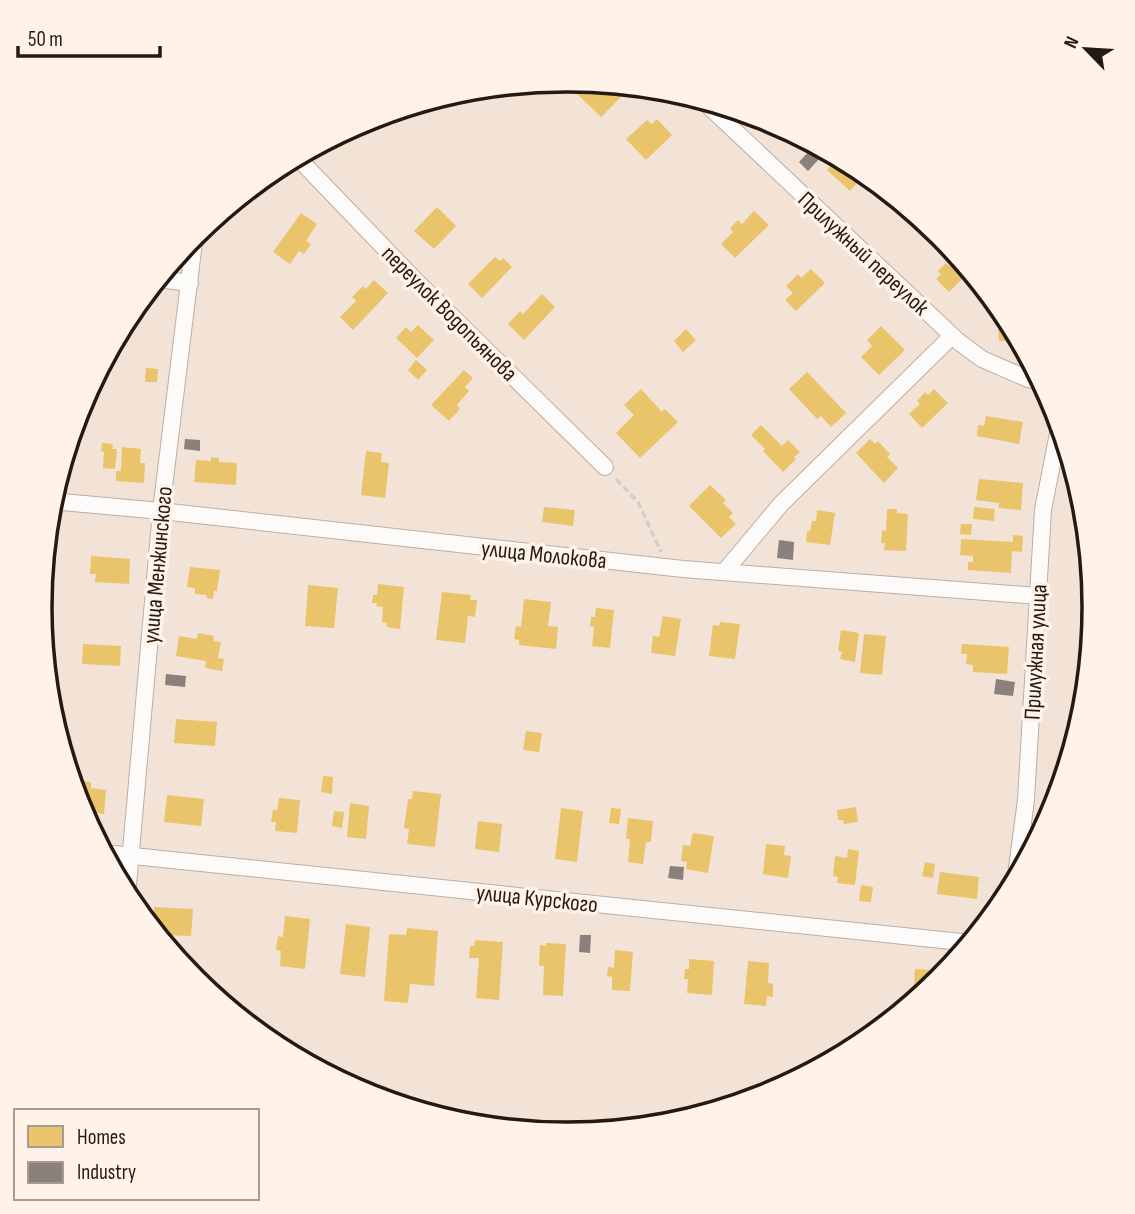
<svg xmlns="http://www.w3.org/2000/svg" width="1135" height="1214" font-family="'Sofia Sans Condensed',sans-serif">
<rect width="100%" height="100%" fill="#f3e3d7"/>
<path fill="#e9c46a" d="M589 82 628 86 630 88 601 117 577 94Z
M657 119 672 135 646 160 626 139 647 120 652 124Z
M775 123 800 136 795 142Z
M834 154 866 173 850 191 827 170 835 161 831 157Z
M437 207 456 226 434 249 414 231Z
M754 211 769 225 735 258 721 244 733 232 730 228 738 220 742 224Z
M301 213 317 224 306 241 311 244 304 254 299 251 290 264 273 252Z
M958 256 970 271 949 292 936 279 941 274 938 271 946 263 949 266Z
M495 257 500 261 503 258 512 267 482 298 468 284Z
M811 269 825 283 796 311 785 300 793 293 786 286 798 274 801 278Z
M374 280 388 293 353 330 340 317 356 301 352 297 363 286 366 289Z
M542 294 555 307 524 340 508 324 520 311 523 314Z
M418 325 434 340 417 358 396 338 406 327 411 332Z
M881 326 905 350 879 375 861 357 872 346 867 340Z
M1010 326H1012L1024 348 1011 349V341H999L998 330H1010Z
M686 329 696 340 683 352 674 341Z
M416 360 427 370 418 380 408 370Z
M146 368 158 369 157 382H145Z
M464 370 473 378 465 387 469 391 457 405 460 409 449 421 431 405Z
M807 372 846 413 831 427 821 416 817 419 789 389Z
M641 389 662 412 665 409 678 422 640 458 616 433 634 415 624 405Z
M934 389 948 403 922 428 909 414 920 404 917 401 925 392 928 395Z
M986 416 1023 422 1019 444 977 436 978 425 984 426Z
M761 425 782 446 788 440 800 452 794 457 796 459 783 472 763 451 765 449 751 435Z
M870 439 875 444 878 441 890 454 887 457 898 468 884 483 856 453Z
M102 443 113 444 112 449H117L115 469 103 468 104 452 101 451Z
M122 447 141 449 140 463H145L144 483 116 481V471H121Z
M366 451 382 453 381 462 389 463 385 498 361 495Z
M211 457 219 458V462L237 463 236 485 194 482 196 460 211 461Z
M979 479 1023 483 1021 510 998 508 999 503 976 500Z
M710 485 726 500 723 503 733 513 729 517 736 524 721 538 689 506Z
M544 507 575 510 573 526 542 522Z
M974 507 995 509 994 521 973 519Z
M887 509H897V513L908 514 906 551 884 550 885 543H881L882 530 886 531Z
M817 510 835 513 830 545 806 542 807 531H810L812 521H816Z
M961 524H972L971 535 960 534Z
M1013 535 1023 536 1022 552 1012 551 1011 573 968 570V562H973V556L960 555 961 539 1013 542Z
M91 556 130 559 129 584 95 582 96 574H90Z
M190 567 220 570 217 591H214L213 599 206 598 207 595 195 594V588L187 587Z
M378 584 404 587 400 629 387 627V623L382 622 383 607 376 606 377 603H372L373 595H377Z
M308 585 338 588 334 628 305 626Z
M442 592 471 595 470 600H477L475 617 468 616 465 643 436 640Z
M524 599 551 602 548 626 558 627 556 649 519 645V640L514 639 516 626 521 627Z
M596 608 614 610 610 648 592 646 594 627 590 626 591 617H595Z
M663 616 681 619 675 656 651 653 653 636 659 637Z
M720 622 740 624 735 659 709 656 713 625 719 626Z
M841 630 859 633 855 662 840 659 842 652 838 651Z
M198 633 214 636 213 641 221 642 218 658 224 659 222 671 205 668 206 661 176 656 179 636 197 639Z
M864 634 886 636 882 675 860 673Z
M83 644 121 646 120 666 82 664Z
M962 644 1009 647 1007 674 973 672V665L966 664 967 654H961Z
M176 719 217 722 215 746 174 743Z
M526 731 542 733 539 752 523 750Z
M323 776 333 777 332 794 321 792Z
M72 780 91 782V788L106 790 104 814 96 813V820L86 819 80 808Z
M413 791 441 794 435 847 407 844 409 829 404 828 408 799H412Z
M167 795 204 799 201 826 164 822Z
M279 798 300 800 297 833 275 831 276 822H271L273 810H277Z
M350 803 369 806 366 839 347 837Z
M856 807 858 822 844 824 843 820H838L837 810Z
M561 808 583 811 577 862 555 859Z
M611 808 621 809 619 824 609 823Z
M334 811 344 812 342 828 332 826Z
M628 818 653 821 651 842H646L643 864 628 862 630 839H626Z
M478 821 502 824 499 852 475 849Z
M693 833 714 836 708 873 686 869 687 862 681 861 683 845 690 846Z
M766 844 785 846 784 855 791 856 788 878 763 874Z
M848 849 859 851 855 885 837 883 838 877 833 876 835 856 847 858Z
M925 862 935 864 933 878 922 876Z
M940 872 979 877 977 899 937 894Z
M861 885 873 887 871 902 859 901Z
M154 907 193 909 191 936 165 935V929L153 928Z
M285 916 310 919 305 969 280 966 281 951 276 950 278 936 283 937Z
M346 924 370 927 365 977 340 974Z
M407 928 438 931 434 986 410 984 408 1003 384 1001 389 934 406 935Z
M475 940 503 942 499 1000 476 998 479 958H469L470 946H474Z
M546 943 566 944 563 996 543 995 544 966H539L540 945 546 946Z
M615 950 633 952 630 991 612 990V977L607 976 608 967 614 968Z
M689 959 714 961 712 995 687 993 688 979H684L685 969H689Z
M748 961 769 963 768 983 773 984V997L767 996 766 1006 744 1004Z
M915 969 929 970 928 988 914 986Z"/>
<path fill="#8a817c" d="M811 149 820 158 808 171 799 162Z
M185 439 200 440V451L184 449Z
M779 540 794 542 793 560 777 558Z
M166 674 186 676 185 687 165 685Z
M996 679 1015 682 1013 696 994 694Z
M670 866 684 867 683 880 668 878Z
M580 935H591L590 953 579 952Z"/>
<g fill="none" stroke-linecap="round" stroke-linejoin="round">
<defs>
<path id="minor" d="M701 99 959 342 982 359 1028 379 1042 381
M297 157 417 282 605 467
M158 279 190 283
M51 501 161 511 683 569 1038 596
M725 571 781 504 952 336
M104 853 971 943
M1015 883 1026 800 1043 510 1060 423
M127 896 161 511 195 234"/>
</defs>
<use href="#minor" stroke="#baaea4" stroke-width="18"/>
<path stroke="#d2ceca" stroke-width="3.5" stroke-dasharray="7 3.5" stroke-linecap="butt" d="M616 479 638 502 661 552"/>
<use href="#minor" stroke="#fdfbf9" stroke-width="16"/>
</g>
<g text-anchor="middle" stroke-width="7" stroke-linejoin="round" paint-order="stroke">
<g font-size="23" fill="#241a12" stroke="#fef2e9">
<text transform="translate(864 253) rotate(43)" y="8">Прилужный переулок</text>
<text transform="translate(450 313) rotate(45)" y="8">переулок Водопьянова</text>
<text transform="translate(544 554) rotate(6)" y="8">улица Молокова</text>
<text transform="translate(157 565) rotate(-85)" y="8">улица Менжинского</text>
<text transform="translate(1035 652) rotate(-87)" y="8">Прилужная улица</text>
<text transform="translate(537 898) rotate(6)" y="8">улица Курского</text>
</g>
</g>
<path d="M0 0H1135V1214H0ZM52 607a515 515 0 1 1 1030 0a515 515 0 1 1-1030 0Z" fill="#fef2e9" fill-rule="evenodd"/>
<path fill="none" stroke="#241a12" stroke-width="3.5" d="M52 607a515 515 0 1 1 1030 0a515 515 0 1 1-1030 0Z"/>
<rect x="14" y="1109" width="245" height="91" fill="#fef2e9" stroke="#a79c93" stroke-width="2"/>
<rect x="28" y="1126" width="35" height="21" fill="#e9c46a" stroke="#a79c93" stroke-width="2"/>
<text x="77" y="1144" font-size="21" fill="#241a12">Homes</text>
<rect x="28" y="1162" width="35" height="21" fill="#8a817c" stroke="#a79c93" stroke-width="2"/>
<text x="77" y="1179" font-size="21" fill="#241a12">Industry</text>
<g transform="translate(1086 49) rotate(295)" stroke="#fef2e9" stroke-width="5" paint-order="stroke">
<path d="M0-5L12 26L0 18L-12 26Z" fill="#241a12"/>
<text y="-10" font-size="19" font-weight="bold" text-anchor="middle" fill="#241a12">N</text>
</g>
<path d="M18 46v10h142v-10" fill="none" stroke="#241a12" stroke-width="3.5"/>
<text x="28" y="46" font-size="21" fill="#241a12" stroke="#fef2e9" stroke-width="5" paint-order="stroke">50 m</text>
</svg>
